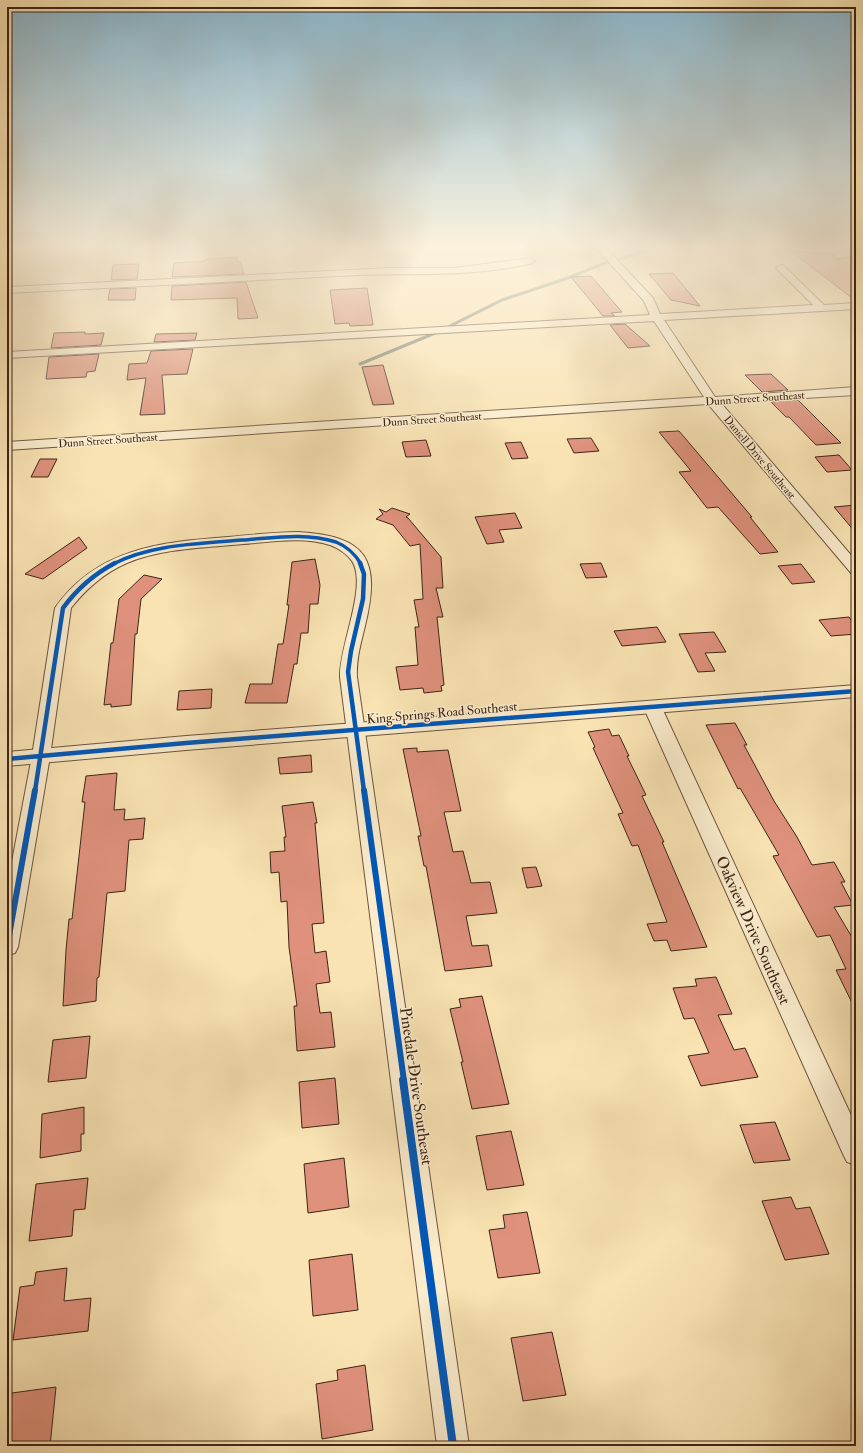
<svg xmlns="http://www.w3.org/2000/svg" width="863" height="1453" font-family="'IM FELL Double Pica',serif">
<rect width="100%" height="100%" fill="#f9e3b3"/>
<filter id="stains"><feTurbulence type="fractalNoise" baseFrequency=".005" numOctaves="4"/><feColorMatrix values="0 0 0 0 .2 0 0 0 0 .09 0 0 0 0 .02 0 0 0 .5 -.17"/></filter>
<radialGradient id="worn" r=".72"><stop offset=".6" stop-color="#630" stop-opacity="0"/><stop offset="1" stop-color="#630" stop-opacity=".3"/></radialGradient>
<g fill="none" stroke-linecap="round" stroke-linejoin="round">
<path stroke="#78806f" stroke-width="3" d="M360 364 440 331 502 300 565 279 600 265 660 247"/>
</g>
<path fill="#df917c" stroke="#3e2417" d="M791 251 833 254 837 259 856 255V301Z
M237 257V262H240L244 274 172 277 174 263 206 261V259Z
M139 264 137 279 111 280 113 265Z
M673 273 700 306 671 300 649 274Z
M591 276 622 312 611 313 615 316H603L571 277Z
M246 282 258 318 238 319 237 298 171 300 172 286Z
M136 288 135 300H108L110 289Z
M367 288 373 325 350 326 349 323 335 324 330 290Z
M625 324 650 346 628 348 610 325Z
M85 332V334L104 333 101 345 51 348 54 333Z
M197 333 195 340 154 342 156 334Z
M193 349 187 374 162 375 165 414 140 415 146 378 127 380 129 364 147 363 151 351Z
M99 354 95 371 87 372 86 377 46 379 49 357Z
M383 365 394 404 373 405 362 367Z
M771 374 788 390 762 392 745 375Z
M798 400 841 443 816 445 789 417H786L771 402Z
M679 431 752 517H750L778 552 760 554 718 507 707 508 679 472 691 471 659 432Z
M591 438 599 451 574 453 567 439Z
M426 440 431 456 406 457 402 442Z
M521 442 528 458 512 459 505 443Z
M839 455 852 470 827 472 815 457Z
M40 459H57L48 477H31Z
M856 505V533L834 507Z
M392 508 410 514 406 517 408 518 441 557 443 588H436L443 617H437L444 685 441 686 442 691 424 693 423 688 400 690 396 667 418 665 415 627H419L414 600 423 599 420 544 410 546 393 525 376 519 383 514 379 509 386 512Z
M515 513 522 528 499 530 504 542 487 544 475 517Z
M79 537 87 548 43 579 25 574Z
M315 559 320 585 318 604H310L308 633H301L297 664H294L287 703H245L250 684H272L278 644H283L289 605H287L292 562Z
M601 563 607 577 586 578 580 564Z
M801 564 815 582 792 584 778 566Z
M144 575 162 579 141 599 137 634H135L131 705 111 707V704L104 705 111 643H113L119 599Z
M849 617 856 627V634L831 636 819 620Z
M657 627 666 642 622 646 614 631Z
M714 632 726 652 705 653 715 671 698 672 679 634Z
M212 689 211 708 177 710 179 691Z
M735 723 747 745H744L774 801 797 837 812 865 834 862 845 882H841L853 905 834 907 856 944V1011L836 970 846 969 830 935 817 937 773 856 779 855 740 788 738 789 706 725Z
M609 729 612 736 619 735 629 756H627L646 795 642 796 664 842H662L707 947 671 951 667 940 654 941 647 924 667 922 638 845 632 846 618 814 623 813 593 748 595 747 588 732Z
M417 748V752L448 750 461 811 444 812 453 852 463 851 471 883 490 882 497 913 466 916 472 946 488 945 492 966 445 971 426 866H424L418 836H421L403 749Z
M311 755 312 772 280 774 278 758Z
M117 773 114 810 125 809 124 820 145 818 143 839 129 840 125 891 107 893 99 977 97 978 96 1001 63 1006 66 950 69 919H72L85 802H82L86 776Z
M313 802 317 823H315L324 923 312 924 315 953 326 951 330 982 316 984 320 1013 331 1012 335 1047 297 1051 294 1006H297L289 947 287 901 281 902 279 872 271 873 270 852 285 851 284 837H286L282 806Z
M536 867 542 886 527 888 522 868Z
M716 977 732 1014 718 1015 734 1050 745 1048 758 1077 701 1086 688 1056 709 1053 694 1018 684 1019 673 988 697 986 695 979Z
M482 996 509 1104 472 1109 461 1062H463L450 1009 461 1007 459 999Z
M90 1036 86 1078 48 1082 53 1040Z
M335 1078 339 1124 302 1128 299 1082Z
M84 1107V1134H81V1151L40 1158 42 1114Z
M775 1122 790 1160 754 1163 740 1125Z
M511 1131 524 1185 487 1190 476 1136Z
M344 1158 349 1207 308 1213 304 1164Z
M88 1178 85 1209 74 1210 72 1236 29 1241 36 1184Z
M791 1197 796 1209 810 1207 829 1254 785 1260 762 1201Z
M527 1212 540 1273 498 1278 489 1230 505 1228 503 1215Z
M352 1254 358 1310 313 1316 309 1260Z
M67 1268 64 1301 91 1298 88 1331 13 1340 20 1287 34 1285 36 1272Z
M552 1332 566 1395 523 1401 511 1338Z
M365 1365 373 1430 322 1439 316 1384 338 1380 337 1370Z
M56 1387 50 1446H7V1431L12 1393Z"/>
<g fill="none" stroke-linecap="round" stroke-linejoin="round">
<defs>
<path id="minor" d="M595 247H605L653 298 660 314 813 305 776 268 781 265 784 266 824 305 856 303V309L664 320 715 397 856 387V395L721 403 856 561V575L851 573 708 404 7 450V442L704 397 654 321 7 358V352L650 315 644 301Z
M530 258 535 261 533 263C476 277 417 273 358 275 241 281 124 287 7 293V287L390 268H454Z
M298 532C368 536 381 560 365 626 361 643 356 659 357 677L469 1446H437L340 677C339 646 368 586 352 561 347 554 338 548 330 545 303 536 271 542 243 544 204 548 163 548 127 563 104 573 86 589 71 608L50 756 18 947 15 953 7 955V888L32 756 55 608C97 548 161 542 228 537 251 535 275 532 298 532Z
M652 701 658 702 661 706 856 1126V1165L847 1162 843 1154 643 706 646 702Z"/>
<path id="tertiary" d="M856 685V697L186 750 7 766V752L186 736Z"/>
</defs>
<use href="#minor" stroke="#6d543e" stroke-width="2"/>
<use href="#tertiary" stroke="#6d543e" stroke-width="2"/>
<use href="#minor" fill="#fbedce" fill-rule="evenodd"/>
<use href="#tertiary" fill="#fbedce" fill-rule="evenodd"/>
<defs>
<path id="cycleway-far3" d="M113 564C152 544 199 544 242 540 273 538 305 532 336 542 346 546 355 554 361 564"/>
<path id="cycleway-far2" d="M360 563 364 574 363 599 351 651 348 672 364 791
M7 759 186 743 856 691
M35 791 63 608C77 589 94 574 115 563"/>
<path id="cycleway-far1" d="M364 790 404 1081
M7 947 35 790"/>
<path id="cycleway" d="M403 1080 453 1446"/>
</defs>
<use href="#cycleway-far3" stroke="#fbedce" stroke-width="5.5"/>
<use href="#cycleway-far2" stroke="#fbedce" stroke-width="7"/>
<use href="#cycleway-far1" stroke="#fbedce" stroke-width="8"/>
<use href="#cycleway" stroke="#fbedce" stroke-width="10"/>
<use href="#cycleway-far3" stroke="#0057b8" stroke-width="3.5"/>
<use href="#cycleway-far2" stroke="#0057b8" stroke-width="4.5"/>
<use href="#cycleway-far1" stroke="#0057b8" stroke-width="6"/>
<use href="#cycleway" stroke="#0057b8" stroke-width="8"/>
</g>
<linearGradient id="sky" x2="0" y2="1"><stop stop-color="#8ab8cf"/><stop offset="0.55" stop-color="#fcf2dd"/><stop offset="1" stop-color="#fcf2dd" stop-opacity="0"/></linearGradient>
<rect width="863" height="450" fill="url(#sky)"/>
<g text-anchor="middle" stroke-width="3" stroke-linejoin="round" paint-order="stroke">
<g font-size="11" fill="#3e2417" stroke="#fbedce">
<text transform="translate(755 398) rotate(-4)" y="4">Dunn Street Southeast</text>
<text transform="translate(432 419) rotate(-4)" y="4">Dunn Street Southeast</text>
<text transform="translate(108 440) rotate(-4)" y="4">Dunn Street Southeast</text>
<text transform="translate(760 457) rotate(50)" y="4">Daniell Drive Southeast</text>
</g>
<g font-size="13" fill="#3e2417" stroke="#fbedce">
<text transform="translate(442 712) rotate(-5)" y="5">King Springs Road Southeast</text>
</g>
<g font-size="16" fill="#3e2417" stroke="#fbedce">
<text transform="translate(754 930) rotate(66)" y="6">Oakview Drive Southeast</text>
<text transform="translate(417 1086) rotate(82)" y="6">Pinedale Drive Southeast</text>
</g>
</g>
<rect width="863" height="1453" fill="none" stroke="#f9e3b3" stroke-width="24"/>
<rect x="8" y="8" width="847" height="1437" fill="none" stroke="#3e2417" stroke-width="2"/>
<rect x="12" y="12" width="839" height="1429" fill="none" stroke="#3e2417"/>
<rect width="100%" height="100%" filter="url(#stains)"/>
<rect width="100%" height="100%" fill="url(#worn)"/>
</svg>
